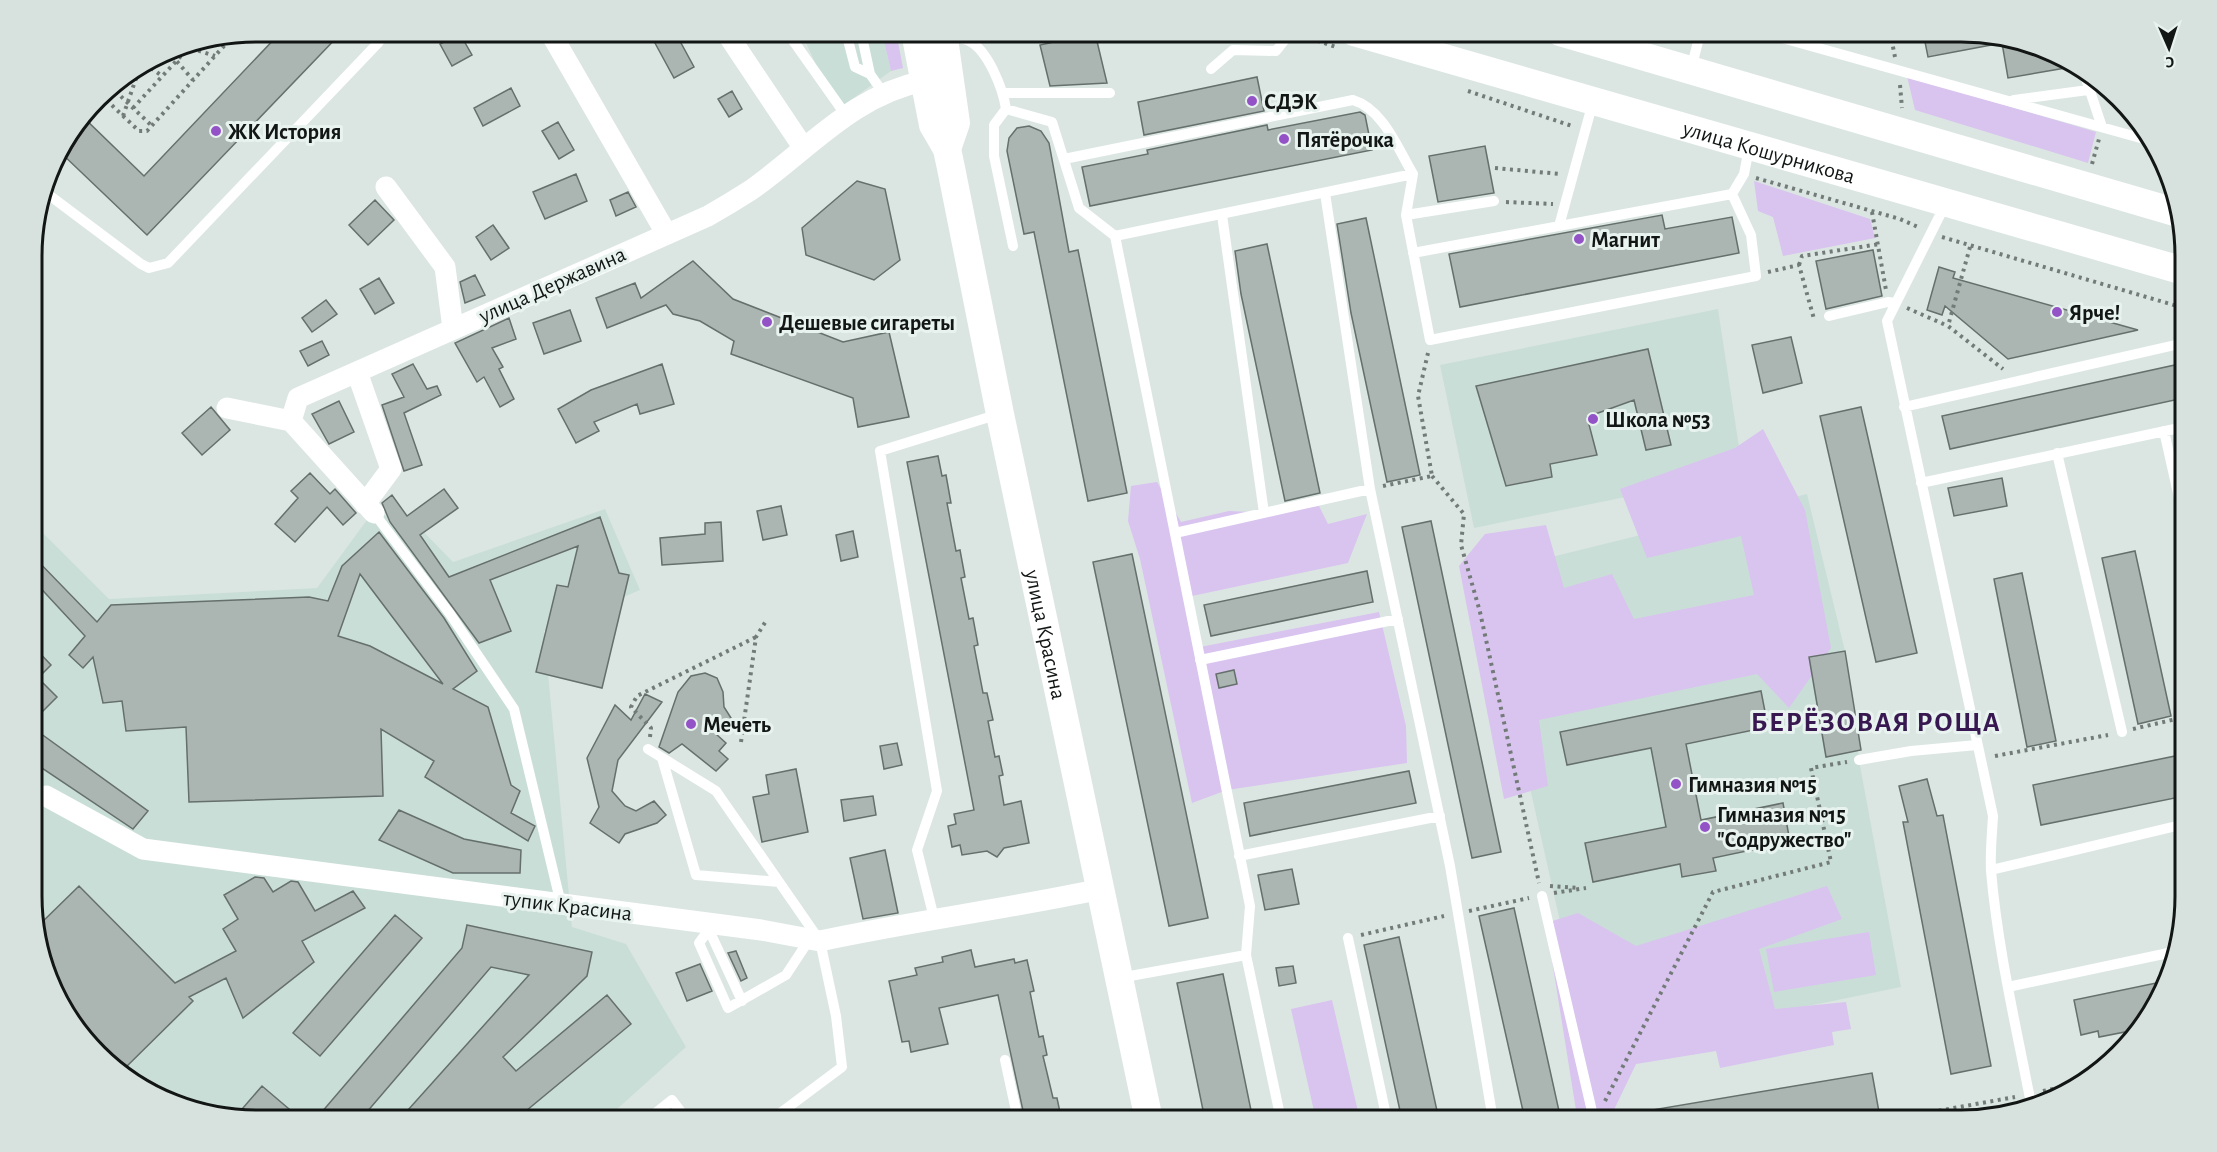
<svg xmlns="http://www.w3.org/2000/svg" width="2217" height="1152" font-family="'Alegreya Sans',sans-serif">
<rect width="100%" height="100%" fill="#dbe6e3"/>
<path fill="#caded8" d="M801 32H882L891 71 837 110Z
M1718 309 1743 473 1474 528 1440 365Z
M1807 494 1845 651 1861 751H1858L1859 760 1901 987 1589 1051 1482 574Z
M605 509 640 590 544 631 572 927 626 944 686 1047 605 1120H466L445 1100 428 1120H256L156 1097 78 1033 48 982 33 926V523L109 599 317 588 372 513 413 521 453 562Z"/>
<path fill="#d9c3ef" d="M882 32H896L903 68 891 71Z
M1907 76 2096 132 2088 163 1915 110Z
M1754 181 1870 219 1875 238 1783 256 1773 217 1758 211Z
M1763 429 1805 510 1831 648 1789 708 1757 674 1539 720 1548 786 1504 799 1459 566 1485 534 1546 525 1564 588 1612 574 1634 619 1754 595 1741 536 1647 558 1620 489 1735 448Z
M1157 482 1181 522 1229 511 1272 513 1319 506 1328 524 1367 514 1348 563 1192 596 1200 647 1379 612 1406 726 1407 763 1227 790 1192 803 1140 559 1128 521 1131 486Z
M1827 886 1842 919 1759 949 1775 1009 1846 1002 1851 1029 1832 1032 1834 1045 1720 1068 1716 1051 1636 1064 1611 1116 1576 1110 1546 923 1578 913 1636 946Z
M1869 932 1876 975 1774 992 1766 949Z
M1332 1000 1360 1120H1316L1291 1009Z"/>
<path fill="#abb5b2" stroke="#656f6c" stroke-width="1.5" fill-rule="evenodd" d="M281 32H342L147 235 59 151 84 118 144 176Z
M649 32H675L694 67 674 78Z
M1923 32H1961L2061 55 2077 66 2008 78 2002 43 1928 57Z
M1095 33 1107 83 1050 86 1040 45Z
M460 34 472 55 452 66 440 44Z
M1257 77 1264 111 1144 135 1138 102Z
M511 88 520 106 483 126 474 108Z
M732 91 742 109 729 117 718 99Z
M1360 112 1365 115 1372 150 1090 206 1082 167 1148 154 1147 150 1267 125 1268 130Z
M558 122 574 150 559 159 542 131Z
M1029 126 1041 131 1049 143 1069 252 1078 250 1127 493 1088 501 1034 232 1024 234 1007 151 1009 138 1017 128Z
M1485 146 1494 193 1438 202 1429 156Z
M576 174 587 201 545 219 533 192Z
M857 181 885 189 900 260 874 280 806 255 802 228Z
M628 192 636 207 616 216 610 200Z
M375 200 394 220 368 245 349 225Z
M1662 215 1665 229 1732 217 1739 253 1460 307 1449 254Z
M1366 218 1420 475 1387 482 1351 313 1337 224Z
M493 225 509 248 491 260 476 237Z
M1267 244 1320 493 1285 501 1241 294 1235 251Z
M1873 250 1882 296 1826 309 1816 261Z
M693 261 733 299 843 342 889 332 909 417 858 427 853 398 731 354 734 341 700 321 673 314 666 305 607 328 596 298 635 283 641 298Z
M1939 267 1955 272 1953 278 2138 330 2008 359 1945 306 1942 315 1927 310Z
M475 275 485 295 465 303 460 282Z
M379 278 394 303 375 314 360 289Z
M326 300 337 314 312 332 302 318Z
M570 310 581 341 544 354 533 323Z
M509 318 516 339 492 348 503 367 499 369 514 399 500 407 484 377 477 382 455 343Z
M1791 337 1802 383 1763 393 1752 345Z
M322 341 329 355 308 366 300 351Z
M1648 349 1671 445 1646 450 1634 400 1587 417 1597 455 1550 464 1552 477 1506 486 1476 386Z
M2184 363V398L1950 449 1942 416Z
M413 364 427 389 437 386 441 395 404 413 422 465 404 471 382 405 404 397 392 374Z
M662 364 674 404 640 414 637 404 594 422 599 431 576 443 558 409 591 390Z
M339 401 354 432 329 444 312 414Z
M211 407 230 430 202 455 182 433Z
M1861 407 1917 653 1876 662 1820 416Z
M938 456 942 476 946 475 951 503H947L956 551 960 550 965 577 961 578 969 619 973 618 978 645 974 646 983 693H987L993 720 988 721 995 757 999 756 1003 775 999 776 1004 805 1021 801 1029 843 1004 848 997 857 987 851 962 855 960 845 952 847 948 826 956 824 954 814 974 810 907 462Z
M310 473 330 494 335 489 356 513 343 525 327 507 295 542 275 524 298 498 291 491Z
M2002 478 2007 506 1954 516 1948 488Z
M444 489 458 508 420 535 449 577 600 517 619 573 629 575 602 688 536 672 557 585 568 587 578 546 490 580 511 631 479 643 390 522 382 503 392 495 407 516Z
M781 506 787 535 763 540 757 511Z
M1431 521 1501 852 1472 858 1402 527Z
M721 522 723 561 662 565 660 538 705 534V523Z
M853 531 858 557 841 561 836 535Z
M379 532 444 618 477 671 453 689 488 707 511 785 520 791 511 813 535 826 528 841 425 777 434 761 381 729 383 796 189 802 186 727 126 731 122 701 103 703 93 657 83 668 69 655 85 636 33 580V556L97 622 111 605 309 597 328 601 342 566ZM360 574 443 684 370 646 338 636Z
M2135 551 2171 716 2138 724 2102 558Z
M1132 554 1208 918 1169 926 1093 562Z
M1367 571 1373 602 1211 636 1204 605Z
M2022 573 2056 741 2027 747 1994 579Z
M33 646 51 665 38 678 57 697 33 721Z
M1845 651 1861 750 1826 757 1809 657Z
M1234 670 1237 684 1219 688 1216 674Z
M705 673 717 678 723 692 724 707 731 718 716 734 726 743 719 751 728 759 716 771 682 744 669 753 659 747 678 692 691 676Z
M1761 691 1768 727 1686 744 1701 820 1783 803 1790 842 1713 858 1716 871 1682 877 1680 864 1593 882 1585 843 1666 827 1651 748 1567 765 1560 732Z
M645 694 662 702 618 760 612 791 625 806 636 811 654 801 666 815 657 823 625 834 619 843 590 823 599 807 587 758 615 705 631 720Z
M33 728 148 811 133 829 33 762Z
M897 743 902 765 884 769 880 746Z
M2185 754V796L2041 825 2033 785Z
M796 769 808 832 762 842 753 797 769 794 766 775Z
M1409 771 1416 803 1250 836 1244 803Z
M1927 779 1937 816 1943 815 1991 1066 1951 1074 1903 822H1908L1899 786Z
M873 796 876 815 844 821 841 800Z
M399 810 464 839 521 850 520 873H453L379 840Z
M885 850 898 913 863 919 850 858Z
M1292 869 1299 904 1265 910 1258 875Z
M255 877 264 878 273 892 291 881 298 882 315 911 353 891 365 908 302 941 314 962 243 1018 226 978 189 997 193 1001 123 1070 78 1033 48 982 34 930 79 886 175 983 236 951 223 929 238 919 224 895Z
M1514 908 1561 1120H1525L1479 916Z
M395 915 422 938 320 1056 293 1033Z
M467 925 592 952 587 976 503 1057 516 1071 607 995 631 1024 515 1120H399L529 975 491 967 360 1120H315L462 948Z
M1399 937 1439 1120H1402L1364 945Z
M971 950 975 967 1014 959 1015 963 1027 960 1034 991 1030 992 1039 1037 1043 1036 1047 1055 1043 1056 1053 1098H1057L1061 1117 1057 1118V1120H1025L998 995 939 1008 948 1044 911 1052 909 1041 902 1042 889 981 917 975 915 968 943 962 942 957Z
M736 951 747 978 741 981 728 953Z
M700 964 712 991 687 1001 676 973Z
M1293 966 1296 983 1279 986 1276 968Z
M1223 974 1253 1120H1205L1177 983Z
M2166 981 2162 996 2140 1029 2099 1037 2098 1031 2081 1035 2074 1000Z
M1872 1073 1879 1112 1830 1120H1641L1640 1112Z
M262 1086 302 1120H256L236 1116Z"/>
<g fill="none" stroke-linecap="round" stroke-linejoin="round">
<path stroke="#737b79" stroke-width="4" stroke-dasharray="3 4.5" stroke-linecap="butt" d="M1890 32 1895 57
M1303 36 1336 47
M184 46 215 56
M167 50 193 80
M151 68 162 76
M1900 85 1902 108
M110 86 152 126
M1468 91 1572 126
M101 95 139 131H147L233 36
M133 108 192 44
M123 116 140 67
M2092 164 2099 139
M1495 168 1560 174
M1756 178 1900 219 1918 227
M1506 202 1553 204
M1872 212 1886 290
M1942 237 2184 308
M1970 247 1948 326 2003 369
M1799 265 1802 256 1880 244
M1768 272 1799 265 1814 319
M1907 308 1948 326
M1432 476 1464 514 1461 545 1480 612 1539 883
M1383 486 1432 476 1418 396 1428 353
M2133 729 2185 717
M650 737 651 728 631 707 637 696 756 637
M741 742 756 637 766 621
M1995 756 2108 735
M1550 886 1578 888
M1554 893 1586 888
M1469 911 1529 898
M1361 935 1444 916
M2043 1091 2086 1082
M1605 1101 1713 892 1831 862 1811 768 1847 762
M1887 1120 2015 1097"/>
<path stroke="#fff" stroke-width="10" d="M787 32 845 114
M1761 32 2151 141
M946 35C953 37 962 38 969 41 988 50 1003 89 1006 109L1052 122 1079 208 1115 236
M862 37 870 74 884 94
M848 40 855 67 870 74
M1211 69 1233 50 1276 51 1291 32
M1691 69 1699 38 1719 32
M2083 70 2102 127
M1004 93H1110
M2014 100 2088 90
M1006 109 994 125V156L1013 246
M1064 159 1353 100C1383 109 1398 149 1413 174L1406 215 1430 340 1756 276 1751 235 1732 194 1744 174 1749 148
M45 192 141 264 149 268 168 263 378 43 385 32
M1325 193 1370 489 1450 866 1493 1120
M1946 203 1887 321 1993 816C1992 834 1990 853 1991 871 1998 952 2017 1030 2032 1109
M1222 215 1264 513
M1406 215 1494 201
M1559 226 1593 102
M1413 253 1732 194
M1829 316 1888 302 1895 303
M1904 407 2184 343
M2164 431 2184 520
M2057 453 2122 732
M1921 483 2184 427
M374 513 450 614 514 709 561 904
M1175 533 1370 489
M1200 660 1398 619
M648 749 716 791 820 941 836 1016 842 1067 771 1120
M662 758 696 875 779 882
M1859 760 1911 751 1977 745
M1239 856 1440 816
M1991 870 2185 824
M1542 896 1594 1120
M934 918 917 850 937 791 880 451 999 414
M713 924 699 943 728 1008 786 975 809 940
M709 930 742 1001
M1348 938 1387 1120
M1119 978 1246 955
M2008 987 2173 952
M1005 1060 1018 1120
M647 1120 672 1100 687 1120
M1281 1120 1246 955 1250 906 1115 236 1413 174"/>
<path stroke="#fff" stroke-width="21" d="M550 32 666 233
M726 32 803 147
M386 187 445 267 453 329
M357 372 391 469 365 504
M227 408 291 421
M374 513 291 421 298 398 708 216C722 208 737 199 751 190 808 150 853 95 924 81
M46 796 143 849 761 930 820 941C913 921 1007 909 1101 889"/>
<g stroke="#fff" stroke-width="28">
<path id="s1" d="M915 32 933 125 947 149 951 168 1000 414 1149 1120"/>
<path d="M943 32 956 123 947 149"/>
<path id="s2" d="M1354 32 2184 271"/>
<path d="M1560 32 2178 213"/>
</g>
</g>
<g fill="#9452c7" stroke="#e8f3f0" stroke-width="2">
<circle cx="1252" cy="101" r="6"/>
<circle cx="216" cy="131" r="6"/>
<circle cx="1284" cy="139" r="6"/>
<circle cx="1579" cy="239" r="6"/>
<circle cx="2057" cy="312" r="6"/>
<circle cx="767" cy="322" r="6"/>
<circle cx="1593" cy="419" r="6"/>
<circle cx="691" cy="724" r="6"/>
<circle cx="1676" cy="784" r="6"/>
<circle cx="1705" cy="827" r="6"/>
</g>
<g text-anchor="middle" stroke-width="6" stroke-linejoin="round" paint-order="stroke">
<g font-size="22" font-weight="bold" fill="#121615" stroke="#e8f3f0" text-anchor="start">
<text x="1264" y="109">СДЭК</text>
<text x="228" y="139">ЖК История</text>
<text x="1296" y="147">Пятёрочка</text>
<text x="1591" y="247">Магнит</text>
<text x="2069" y="320">Ярче!</text>
<text x="779" y="330">Дешевые сигареты</text>
<text x="1605" y="427">Школа №53</text>
<text x="703" y="732">Мечеть</text>
<text x="1688" y="792">Гимназия №15</text>
<text x="1717" y="822">Гимназия №15<tspan x="1717" dy="25">"Содружество"</tspan></text>
</g>
<g font-size="22" fill="#121615" stroke="#e8f3f0">
<text dy="8" stroke="none"><textPath href="#s2" startOffset="432">улица Кошурникова</textPath></text>
<text transform="translate(552 284) rotate(-24)" y="8">улица Державина</text>
<text dy="8" stroke="none"><textPath href="#s1" startOffset="618">улица Красина</textPath></text>
<text transform="translate(568 905) rotate(7)" y="8">тупик Красина</text>
</g>
<g font-size="28" font-weight="bold" letter-spacing="1.5" fill="#381850" stroke="#e8f3f0">
<text x="1876" y="731">БЕРЁЗОВАЯ РОЩА</text>
</g>
</g>
<path d="M0 0H2217V1152H0ZM256 42H1961A214 214 0 0 1 2175 256V896A214 214 0 0 1 1961 1110H256A214 214 0 0 1 42 896V256A214 214 0 0 1 256 42Z" fill="#d7e1de" fill-rule="evenodd"/>
<path fill="none" stroke="#121615" stroke-width="3" d="M256 42H1961A214 214 0 0 1 2175 256V896A214 214 0 0 1 1961 1110H256A214 214 0 0 1 42 896V256A214 214 0 0 1 256 42Z"/>
<g transform="translate(2169 48) rotate(177)" stroke="#e8f3f0" stroke-width="4.5" paint-order="stroke">
<path d="M0-4.5L10 22L0 15L-10 22Z" fill="#121615"/>
<text y="-9" font-size="16" font-weight="bold" text-anchor="middle" fill="#121615">С</text>
</g>
</svg>
